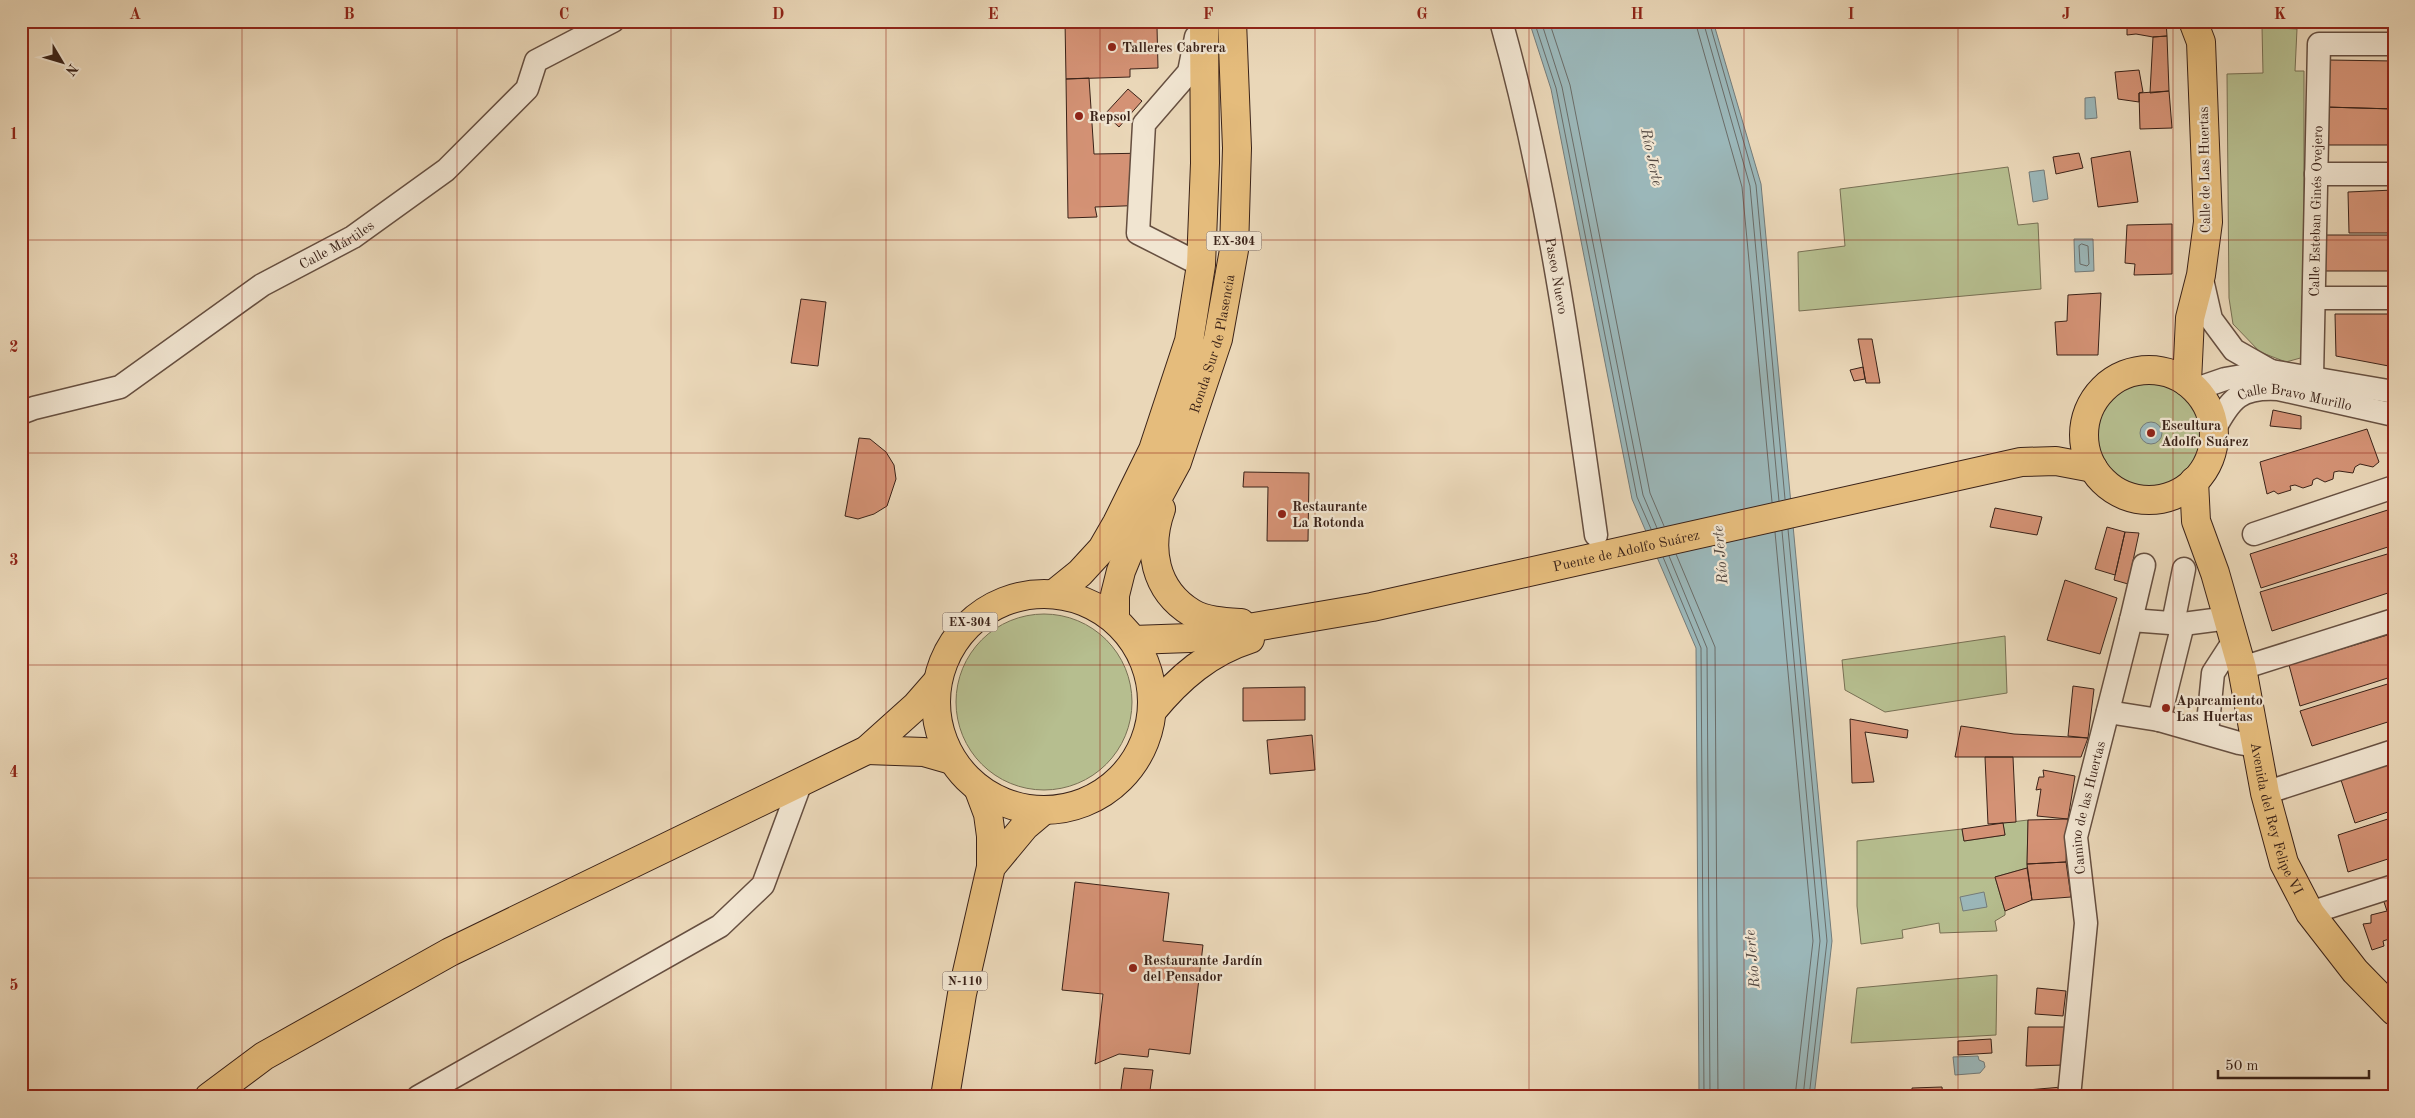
<svg xmlns="http://www.w3.org/2000/svg" width="2415" height="1118" font-family="'Old Standard TT',serif">
<rect width="100%" height="100%" fill="#ead7b8"/>
<filter id="stains"><feTurbulence type="fractalNoise" baseFrequency=".004" numOctaves="4"/><feColorMatrix values="0 0 0 0 .2 0 0 0 0 .09 0 0 0 0 .02 0 0 0 .5 -.17"/></filter>
<radialGradient id="worn" r=".72"><stop offset=".6" stop-color="#630" stop-opacity="0"/><stop offset="1" stop-color="#630" stop-opacity=".3"/></radialGradient>
<path fill="#b6be8f" stroke="#787054" d="M2262 27 2297 29 2295 71H2304V357L2286 362 2260 352 2233 324 2229 298 2227 74 2263 73Z
M2008 167 2018 225 2038 223 2041 289 1799 311 1798 252 1845 246 1840 189Z
M2097 434a53 53 0 1 1 106 0a53 53 0 1 1-106 0Z
M956 702a88 88 0 1 1 176 0a88 88 0 1 1-176 0Z
M2005 636 2007 693 1885 712 1845 690 1842 660Z
M2028 820 2027 868 1995 877 2005 911V915L1995 921 1997 931 1940 933 1939 923 1902 930 1903 938 1861 944 1857 906V841L1962 829 1964 841 2005 835 2003 823Z
M1997 975 1996 1035 1851 1043 1857 988Z"/>
<path fill="#9bb7b9" stroke="#747b79" d="M1529 21H1713L1761 184 1832 941 1814 1097H1699L1696 648 1632 499 1551 89Z
M2095 97 2097 118 2085 119V98Z
M2044 170 2048 199 2033 202 2029 172Z
M2074 239H2093L2094 271 2075 272Z
M2140 433a11 11 0 1 1 22 0a11 11 0 1 1-22 0Z
M1984 892 1987 907 1963 911 1960 897Z
M1978 1056 1979 1060 1984 1062 1985 1067 1980 1073 1955 1075 1953 1057Z"/>
<g fill="none" stroke-linecap="round" stroke-linejoin="round">
<path stroke="#6a6c68" stroke-width="1" d="M1534 21 1556 88 1637 497 1651 529
M1541 21 1562 87 1643 495 1657 528
M1549 21 1570 85 1650 493 1664 526
M1695 21 1742 187 1772 502
M1703 21 1750 186 1779 501
M1709 21 1756 185 1785 499
M2082 244 2088 246 2089 264 2087 266 2080 264 2079 246Z
M1788 529 1827 941 1809 1097
M1782 531 1820 941 1803 1097
M1775 532 1813 941 1795 1097
M1676 554 1715 647 1718 1097
M1669 556 1707 648 1710 1097
M1663 557 1701 648 1704 1097"/>
</g>
<path fill="#d49275" stroke="#3a2218" d="M1065 21H1129L1130 27H1157L1158 68 1130 69V77L1066 79Z
M2127 21H2166L2167 36 2153 37 2136 34 2127 35Z
M2167 36 2169 91 2150 93 2153 37Z
M2329 60 2394 61V109L2325 107Z
M2139 70 2143 92 2139 93V102L2118 99 2115 72Z
M1089 78 1094 154 1150 153V205L1095 207 1097 217 1068 218 1066 79Z
M1128 89 1142 101 1119 127 1105 114Z
M2169 91 2172 128 2140 129 2139 93Z
M2325 107 2394 109V145H2325Z
M2130 151 2138 202 2098 207 2091 158Z
M2079 153 2083 168 2056 174 2053 157Z
M2394 190V233H2349L2348 192Z
M2172 224V274L2134 275 2135 264 2125 263 2127 225Z
M2326 235H2394V271H2325Z
M2101 293 2098 355H2057L2055 322 2067 321 2068 295Z
M801 299 826 302 818 366 791 363Z
M2335 314H2394V367L2336 356Z
M1858 339H1872L1880 383H1866Z
M1863 367 1865 379 1854 381 1850 370Z
M2273 410 2301 416V429L2270 426Z
M2367 429 2379 462 2373 467 2360 464 2355 467 2353 473 2339 471 2334 472 2333 479 2325 482 2317 478 2313 480 2312 485 2303 488 2295 485 2290 486 2291 490 2278 494 2274 491 2267 494 2260 462Z
M859 438 870 439 886 452 894 465 896 479 887 506 874 514 858 519 845 516Z
M1244 472 1309 473 1308 541H1267L1268 487H1243Z
M1995 508 2042 517 2037 535 1990 527Z
M2394 508V545L2261 588 2250 554Z
M2107 527 2125 532 2115 575 2095 569Z
M2125 532 2139 533 2128 584 2114 580Z
M2394 552V591L2272 631 2260 592Z
M2065 580 2117 598 2100 654 2047 640Z
M2394 633V676L2300 706 2289 665Z
M2394 682V720L2312 746 2300 711Z
M2073 686 2094 689 2088 738 2068 736Z
M1305 687V720L1243 721V688Z
M1850 719 1908 730 1907 738 1865 732 1874 782 1852 783Z
M1961 726 2014 734 2088 738 2081 757H1955Z
M1312 735 1315 770 1270 774 1267 740Z
M1985 757H2013L2016 822 1988 824Z
M2394 763V810L2355 823 2341 780Z
M2043 770 2075 776 2068 819 2037 816 2041 789 2036 790 2039 777H2044Z
M2394 817V857L2348 872 2338 835Z
M2068 819 2066 862 2027 864 2028 820Z
M2003 823 2005 835 1964 841 1962 829Z
M2066 862 2071 897 2032 900 2027 864Z
M2027 868 2032 900 2005 911 1995 877Z
M1075 882 1169 893 1163 941 1203 945 1190 1054 1149 1049 1148 1057 1119 1054 1095 1064 1103 994 1062 990Z
M2394 895V943L2392 938 2383 941 2384 946 2372 950 2363 924 2371 923V915L2387 911 2383 899Z
M2037 988 2066 991 2063 1016 2035 1014Z
M2028 1027H2066V1065L2026 1066Z
M1991 1039 1992 1053 1958 1055V1041Z
M1124 1068 1153 1070 1149 1097 1120 1096Z
M1942 1087 1943 1097H1912V1088Z
M2062 1087 2063 1097H2028L2027 1090Z"/>
<g fill="none" stroke-linecap="round" stroke-linejoin="round">
<defs>
<g id="minor">
<path id="s1" d="M1501 21C1548 189 1572 363 1596 535"/>
<path d="M1196 37 1189 72 1144 124 1138 233 1201 265"/>
<path d="M2316 174H2394"/>
<path d="M2201 275 2211 319 2234 350 2271 371"/>
<path d="M2314 298H2394"/>
<path id="s2" d="M2312 377 2319 44H2394"/>
<path d="M2196 389 2225 379 2271 371 2394 392"/>
<path id="s3" d="M21 413 34 408 120 387 262 285 353 237 446 170 527 89 536 61 613 21"/>
<path id="s4" d="M2214 430C2231 398 2240 387 2278 389L2394 415"/>
<path d="M2254 534 2394 487"/>
<path d="M2131 620 2144 565"/>
<path d="M2173 623 2184 569"/>
<path d="M2242 668 2394 620"/>
<path d="M2108 712 2159 720 2239 743 2256 746"/>
<path d="M2159 720 2183 624"/>
<path d="M2207 733 2213 673 2235 639"/>
<path d="M2265 793 2394 751"/>
<path d="M2310 913 2394 886"/>
<path d="M418 1097 720 926 763 885 801 782"/>
<path id="s5" d="M2069 1097 2086 923 2076 837 2131 620 2183 624 2229 618"/>
</g>
<g id="major">
<circle cx="2149" cy="435" r="65"/>
<path d="M2187 382 2190 318 2201 275 2208 222 2201 42 2193 21"/>
<path id="s6" d="M2194 481 2196 521 2215 573 2242 668 2265 793 2284 863 2310 913 2355 971 2394 1011"/>
<path d="M1161 509C1147 548 1154 590 1192 613 1205 621 1225 622 1241 623"/>
<path d="M1054 594 1080 573 1102 549 1117 523 1153 450 1189 341 1201 265 1205 163 1204 21"/>
<circle cx="1044" cy="702" r="108"/>
<path id="s7" d="M1115 620V595L1121 571 1130 549 1177 462 1218 339 1234 250 1237 148 1232 21"/>
<path id="s8" d="M1133 640 1190 638 1372 607 2021 462 2056 461 2093 468"/>
<path d="M1152 711C1179 678 1209 652 1250 639"/>
<path d="M867 750 924 752 952 760"/>
<path d="M209 1097 264 1056 450 952 867 750 916 706 937 682"/>
</g>
<path id="highway" d="M991 867 1025 826 1044 810
M945 1097 962 994 991 867V836L988 814 979 790"/>
</defs>
<use href="#minor" stroke="#664f40" stroke-width="25"/>
<use href="#major" stroke="#3a2218" stroke-width="30"/>
<use href="#highway" stroke="#3a2218" stroke-width="30"/>
<use href="#minor" stroke="#f1e5d1" stroke-width="22"/>
<use href="#major" stroke="#e5bc7c" stroke-width="28"/>
<use href="#highway" stroke="#e5bc7c" stroke-width="28"/>
</g>
<path fill="none" stroke="#8f2418" stroke-width="1" stroke-opacity="0.55" d="M242 21V1097M457 21V1097M671 21V1097M886 21V1097M1100 21V1097M1315 21V1097M1529 21V1097M1744 21V1097M1958 21V1097M2173 21V1097M21 240H2394M21 453H2394M21 665H2394M21 878H2394"/>
<g fill="#8f2418" stroke="#f1e5d1" stroke-width="2">
<circle cx="1112" cy="47" r="5"/>
<circle cx="1079" cy="116" r="5"/>
<circle cx="2151" cy="433" r="5"/>
<circle cx="1282" cy="514" r="5"/>
<circle cx="2166" cy="708" r="5"/>
<circle cx="1133" cy="968" r="5"/>
</g>
<g text-anchor="middle" stroke-width="4.5" stroke-linejoin="round" paint-order="stroke">
<g fill="#f1e5d1" stroke="#715c50" stroke-width="1">
<rect x="1206.5" y="231.5" width="55" height="19" rx="4"/>
<rect x="942.5" y="612.5" width="55" height="19" rx="4"/>
<rect x="942.5" y="971.5" width="45" height="19" rx="4"/>
</g>
<g font-size="12" font-weight="bold" fill="#3a2218">
<text x="1234" y="245">EX-304</text>
<text x="970" y="626">EX-304</text>
<text x="965" y="985">N-110</text>
</g>
<g font-size="14" font-weight="bold" fill="#3a2218" stroke="#f1e5d1" text-anchor="start">
<text x="1122" y="52">Talleres Cabrera</text>
<text x="1089" y="121">Repsol</text>
<text x="2161" y="430">Escultura<tspan x="2161" dy="16">Adolfo Suárez</tspan></text>
<text x="1292" y="511">Restaurante<tspan x="1292" dy="16">La Rotonda</tspan></text>
<text x="2176" y="705">Aparcamiento<tspan x="2176" dy="16">Las Huertas</tspan></text>
<text x="1143" y="965">Restaurante Jardín<tspan x="1143" dy="16">del Pensador</tspan></text>
</g>
<g font-size="14" fill="#3a2218" stroke="#f1e5d1">
<text transform="translate(2204 170) rotate(-91)" y="5">Calle de Las Huertas</text>
<text dy="5" stroke="none"><textPath href="#s2" startOffset="166">Calle Esteban Ginés Ovejero</textPath></text>
<text dy="5" stroke="none"><textPath href="#s3" startOffset="362">Calle Mártiles</textPath></text>
<text dy="5" stroke="none"><textPath href="#s1" startOffset="261">Paseo Nuevo</textPath></text>
<text dy="5" stroke="none"><textPath href="#s7" startOffset="296">Ronda Sur de Plasencia</textPath></text>
<text dy="5" stroke="none"><textPath href="#s4" startOffset="100">Calle Bravo Murillo</textPath></text>
<text dy="5" stroke="none"><textPath href="#s8" startOffset="502">Puente de Adolfo Suárez</textPath></text>
<text dy="5" stroke="none"><textPath href="#s5" startOffset="292">Camino de las Huertas</textPath></text>
<text dy="5" stroke="none"><textPath href="#s6" startOffset="349">Avenida del Rey Felipe VI</textPath></text>
</g>
<g font-size="15" font-style="italic" fill="#524740" stroke="#f1e5d1">
<text transform="translate(1652 157) rotate(78)" y="5">Río Jerte</text>
<text transform="translate(1720 555) rotate(-95)" y="5">Río Jerte</text>
<text transform="translate(1752 959) rotate(-95)" y="5">Río Jerte</text>
</g>
</g>
<rect width="2415" height="1118" fill="none" stroke="#ead7b8" stroke-width="55"/>
<g transform="translate(62 62) rotate(128)" stroke="#f1e5d1" stroke-width="4" paint-order="stroke">
<path d="M0-4L9 19L0 12L-9 19Z" fill="#3a2218"/>
<text y="-8" font-size="14" font-weight="bold" text-anchor="middle" fill="#3a2218">N</text>
</g>
<path d="M2218 1070v8h151v-8" fill="none" stroke="#3a2218" stroke-width="2.5"/>
<text x="2225" y="1070" font-size="15" fill="#3a2218" stroke="#f1e5d1" stroke-width="4" paint-order="stroke">50 m</text>
<rect x="28" y="28" width="2360" height="1062" fill="none" stroke="#8f2418" stroke-width="2"/>
<g font-size="16" text-anchor="middle" font-weight="bold" fill="#8f2418">
<text x="135" y="19">A</text>
<text x="349" y="19">B</text>
<text x="564" y="19">C</text>
<text x="778" y="19">D</text>
<text x="993" y="19">E</text>
<text x="1208" y="19">F</text>
<text x="1422" y="19">G</text>
<text x="1637" y="19">H</text>
<text x="1851" y="19">I</text>
<text x="2066" y="19">J</text>
<text x="2280" y="19">K</text>
<text x="14" y="139">1</text>
<text x="14" y="352">2</text>
<text x="14" y="565">3</text>
<text x="14" y="777">4</text>
<text x="14" y="990">5</text>
</g>
<rect width="100%" height="100%" filter="url(#stains)"/>
<rect width="100%" height="100%" fill="url(#worn)"/>
</svg>
